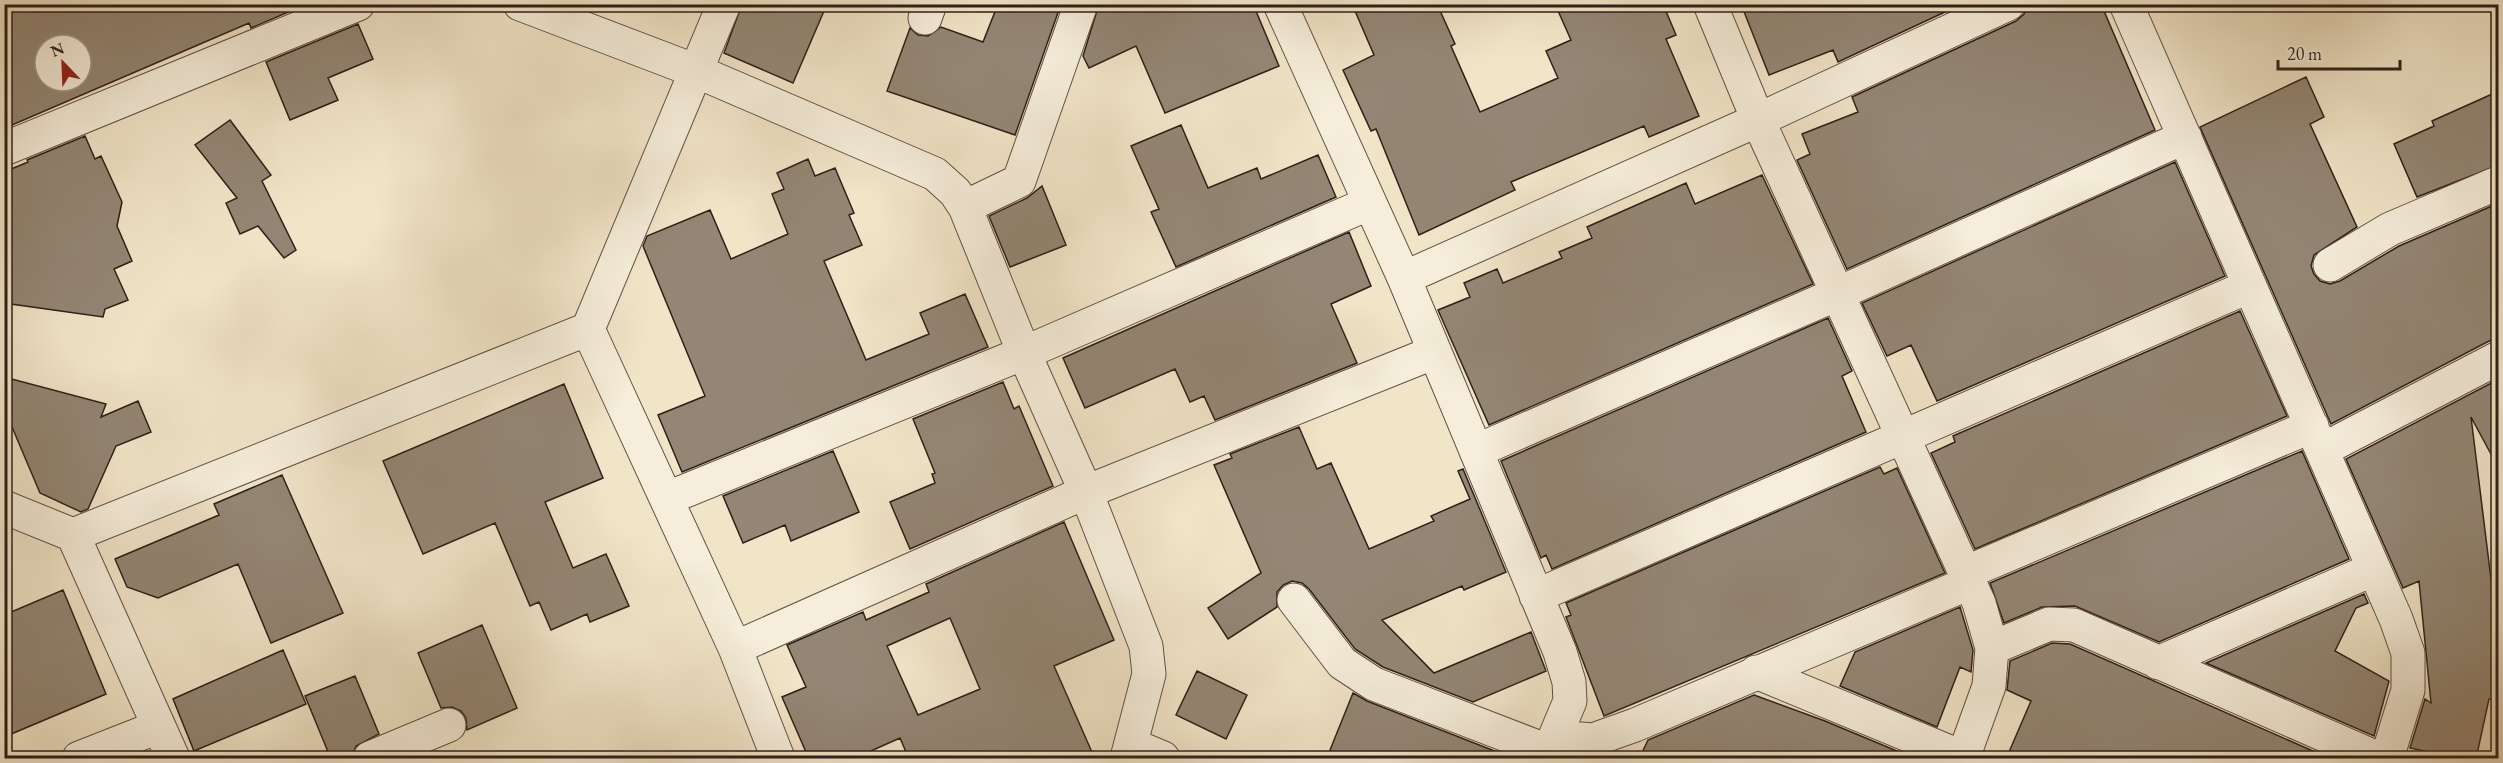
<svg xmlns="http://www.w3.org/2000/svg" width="2503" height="763" font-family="'EB Garamond',serif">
<rect width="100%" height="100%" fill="#f1e5c8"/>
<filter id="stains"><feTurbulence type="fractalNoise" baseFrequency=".00333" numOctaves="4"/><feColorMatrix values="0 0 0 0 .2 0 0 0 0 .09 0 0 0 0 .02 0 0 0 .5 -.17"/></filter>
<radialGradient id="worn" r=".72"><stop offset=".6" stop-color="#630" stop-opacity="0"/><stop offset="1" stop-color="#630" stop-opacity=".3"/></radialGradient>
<path fill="#938674" stroke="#2e1f19" stroke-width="1.5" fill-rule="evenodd" d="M4 4H307L251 28 249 23 12 125 4 106ZM45 45H81V81H45Z
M742 4H827L793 83 724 53Z
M998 4H1061L1015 135 887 91 910 28 918 35 928 36 941 27 983 42Z
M1099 4H1253L1279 66 1165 113 1136 46 1089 68 1083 56Z
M1352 4H1437L1455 44 1451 46 1480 112 1558 78 1546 51 1571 40 1555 4H1663L1676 35 1666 39 1699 116 1649 137 1644 126 1511 182 1515 190 1419 235 1376 129 1371 131 1343 70 1374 55Z
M1741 4H1962L1838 62 1833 50 1769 75Z
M2027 4H2101L2155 130 1847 269 1797 160 1810 154 1802 134 1858 112 1852 97 2016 21 2024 14Z
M358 24 373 59 328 78 338 100 290 120 266 62Z
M2306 77 2324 117 2310 124 2357 227 2314 255 2311 266 2314 274 2320 281 2330 284 2340 281 2399 246 2499 203V339L2489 341 2331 424 2200 127Z
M2499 91V165L2417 197 2394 144 2434 126 2432 121Z
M230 120 271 175 262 181 296 250 284 258 258 226 240 234 226 203 237 198 195 145Z
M1181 125 1208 188 1257 168 1261 179 1318 155 1336 197 1176 267 1151 212 1159 209 1131 146Z
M85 136 95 159 101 156 122 202 117 226 132 261 114 269 128 300 105 309 103 317 4 303V172L28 162 27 160Z
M808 159 815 176 835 168 854 213 849 215 862 245 824 261 866 360 929 334 920 313 965 294 988 347 682 472 658 415 705 396 643 246 647 236 710 210 731 259 788 234 772 194 784 189 777 173Z
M2175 162 2225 276 1937 401 1911 345 1887 356 1862 303Z
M1762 175 1813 284 1489 425 1438 310 1470 297 1464 283 1497 269 1503 283 1562 258 1559 252 1592 238 1587 227 1686 183 1695 204Z
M1042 186 1066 245 1010 267 989 216 1027 198Z
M1349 232 1371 286 1331 304 1357 363 1215 420 1204 396 1190 402 1175 369 1085 408 1063 358Z
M2240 311 2287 416 1975 549 1931 453 1955 442 1953 436Z
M1828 318 1852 371 1842 376 1866 432 1552 569 1546 555 1541 558 1501 461Z
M4 377 106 404 101 417 138 401 151 432 116 446 88 509 81 512 40 493 4 408Z
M2499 379V469L2471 417 2499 644V698L2489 699 2476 759H2462L2410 748 2425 699 2431 703 2419 581 2403 588 2346 459Z
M1003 382 1014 409 1019 406 1053 486 910 549 890 502 935 483 932 474 935 473 913 419Z
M564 384 603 478 545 502 573 568 606 554 629 606 590 622 587 614 551 630 539 602 530 606 495 523 423 554 383 461Z
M1299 427 1317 469 1331 463 1369 549 1434 521 1431 516 1470 499 1458 471 1463 469 1506 572 1464 590 1462 586 1382 620 1434 673 1531 632 1546 671 1473 702 1383 667 1355 649 1309 589 1302 583 1292 581 1283 585 1277 592V607L1228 639 1208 608 1261 573 1214 465 1232 458 1230 454Z
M833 451 859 512 791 541 785 525 743 543 723 496Z
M2302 451 2349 559 2159 642 2075 606 2042 607 2004 623 1990 583Z
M1880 467 1884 474 1897 468 1945 573 1604 716 1566 617 1571 615 1566 603Z
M282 475 343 613 271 643 238 564 158 598 127 587 115 559 219 515 214 504Z
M1064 522 1114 640 1054 666 1095 759H909L900 738 853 759H809L782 697 806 687 787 645 863 612 866 620 929 592 926 584ZM950 618 980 689 918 715 887 646Z
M63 590 106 694 4 737V615Z
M2364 594 2368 603 2356 608 2335 651 2389 681 2374 736 2206 663Z
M1960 607 1973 650 1971 672 1960 667 1937 727 1840 686 1855 652Z
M482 625 517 708 467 730 466 718 461 711 452 707 441 708 418 653Z
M2052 643 2070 644 2331 759H2006L2031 701 2007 690 2010 661Z
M283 650 306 704 194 751 173 699Z
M1197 671 1247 695 1226 739 1176 715Z
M355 676 379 734 356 746 352 758 331 759 305 696Z
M1353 693 1367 701 1515 759H1352L1330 750Z
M1754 695 1825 721 1916 759H1639L1648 740Z"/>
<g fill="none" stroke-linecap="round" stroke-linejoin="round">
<defs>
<path id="minor" d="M520 4 696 71 935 174 955 192 965 207 1024 353 1086 492 1146 646 1149 674 1127 758
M1280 4 1404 278 1560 652 1569 682 1570 701 1546 758
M1710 4 1758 120 1979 603 1992 648 1989 686 1963 758
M2126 4 2396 619 2408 653V690L2387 758
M925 18 930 4
M4 149 358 4
M965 207 1019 181 1081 4
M2330 265 2390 229 2498 183
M1404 278 1758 120 2008 4
M588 329 724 4
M2322 450 2498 358
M1476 451 1837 294 2185 137
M668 498 1024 353 1370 203
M4 507 73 535 173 758
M73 535 588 329 735 648 778 758
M1965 573 2312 426
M1536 596 2250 286
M1294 600 1342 663 1374 684 1566 758
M735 648 1086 492 1435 352
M1992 648 2049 624 2074 625 2377 758
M2158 663 2374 569
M1756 672 1964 758
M1555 737 1593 740 1635 725 1969 583
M1132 745 1163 758
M79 758 158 727
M370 758 449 725"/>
</defs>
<use href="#minor" stroke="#5f5045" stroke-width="35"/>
<use href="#minor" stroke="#f6eedb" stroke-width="33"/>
</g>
<rect width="2503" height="763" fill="none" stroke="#f1e5c8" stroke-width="24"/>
<rect x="6" y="6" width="2491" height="751" fill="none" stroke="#2e1f19" stroke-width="3"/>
<rect x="12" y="12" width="2479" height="739" fill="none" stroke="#2e1f19" stroke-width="1.5"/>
<g transform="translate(63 63) rotate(337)"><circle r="28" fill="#f6eedb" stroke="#a69b8d" stroke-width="1.5"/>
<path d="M0-4.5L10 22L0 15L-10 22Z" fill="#8f2418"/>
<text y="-9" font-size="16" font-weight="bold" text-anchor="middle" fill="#2e1f19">N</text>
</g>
<path d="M2278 60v9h122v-9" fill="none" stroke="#2e1f19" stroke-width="3"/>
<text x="2287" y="60" font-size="18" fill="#2e1f19" stroke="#f6eedb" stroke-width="4.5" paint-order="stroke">20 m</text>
<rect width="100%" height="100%" filter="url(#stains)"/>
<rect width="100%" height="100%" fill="url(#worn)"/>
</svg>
